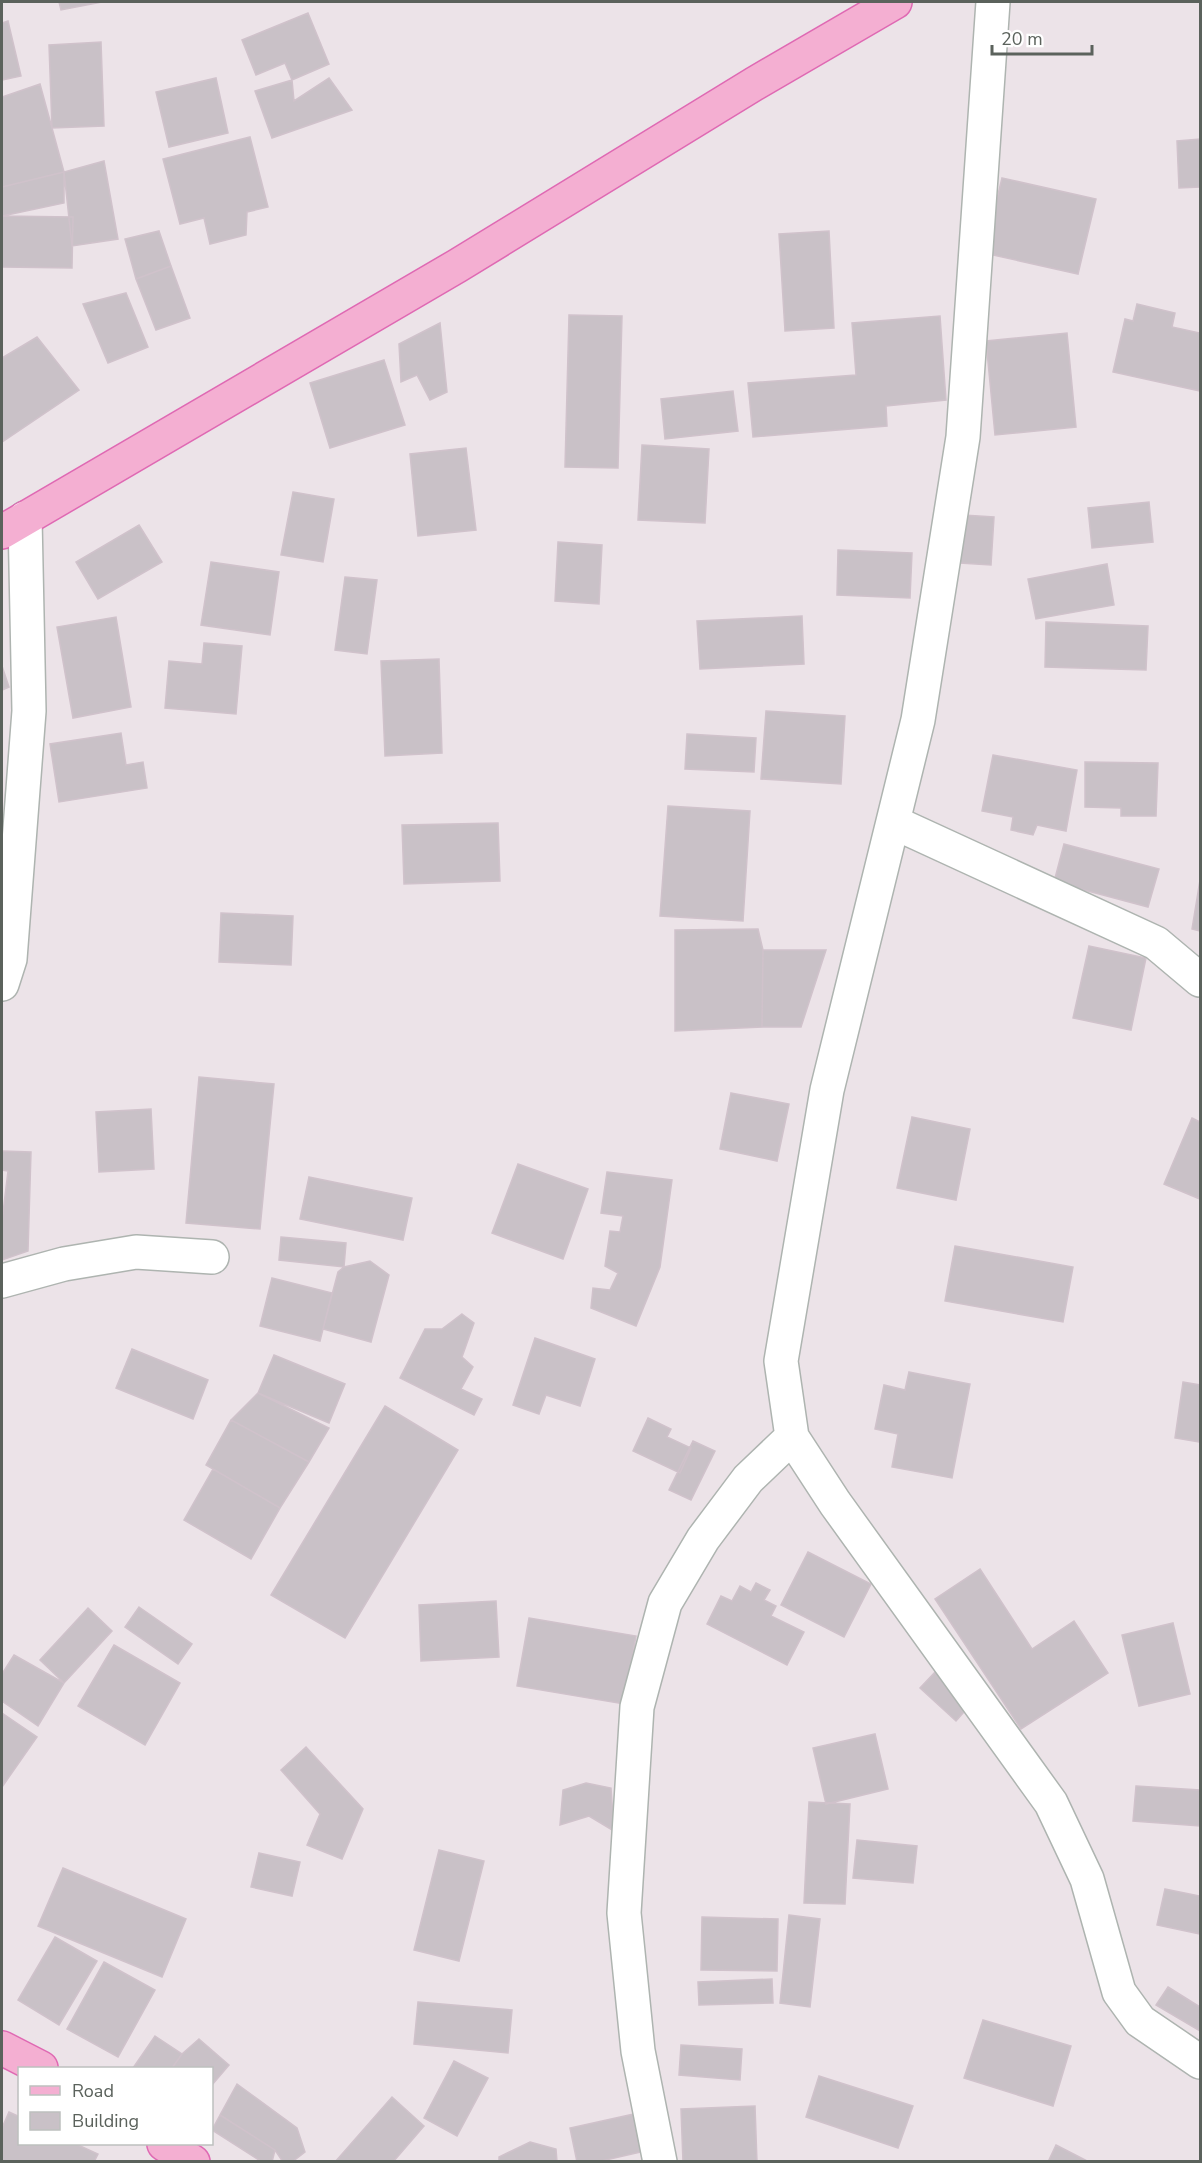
<svg xmlns="http://www.w3.org/2000/svg" width="1202" height="2163" font-family="'Nunito Sans',sans-serif">
<rect width="100%" height="100%" fill="#ece3e8"/>
<path fill="#c9c1c7" stroke="#d0c2cb" stroke-width="1.5" d="M59 2H102L61 10Z
M308 13 329 64 292 80 285 63 256 75 242 40Z
M8 21 21 76 2 80V23Z
M101 42 104 126 52 128 49 45Z
M216 78 228 133 169 147 156 92Z
M329 78 352 110 272 138 255 91 292 80 294 101Z
M40 84 64 172 2 187V97Z
M250 137 268 207 247 212 246 235 210 244 204 218 180 224 163 159Z
M1200 139V187L1179 188 1177 141Z
M104 161 118 239 72 246 64 172Z
M64 172V203L2 216V187Z
M1002 178 1096 199 1078 274 984 253Z
M2 216 73 217 72 268 2 267Z
M159 231 171 266 136 279 125 239Z
M829 231 834 328 785 331 779 234Z
M171 266 190 318 156 330 136 279Z
M126 293 148 347 108 363 83 304Z
M1137 304 1175 313 1172 327 1200 333V391L1113 372 1125 319 1133 321Z
M569 315 622 316 618 468 565 467Z
M940 316 946 400 886 406 887 426 753 437 748 383 856 375 852 323Z
M440 323 447 392 430 400 417 375 401 382 399 344Z
M1067 333 1076 427 995 435 986 341Z
M37 337 79 390 2 442V358Z
M384 360 405 425 330 448 310 383Z
M733 391 738 431 665 439 661 399Z
M642 445 709 449 705 523 638 520Z
M466 448 476 530 418 536 410 454Z
M293 492 334 499 323 562 281 555Z
M1149 502 1153 542 1092 548 1088 508Z
M963 515 994 517 991 565 960 563Z
M139 525 162 562 98 599 76 562Z
M558 542 602 545 599 604 555 601Z
M838 550 912 553 910 598 837 595Z
M211 562 279 572 270 635 201 625Z
M1107 564 1114 605 1036 619 1028 579Z
M345 577 377 580 367 654 335 650Z
M802 616 804 664 700 669 697 621Z
M116 617 131 707 73 718 57 627Z
M1046 622 1148 626 1146 670 1045 667Z
M204 643 242 646 236 714 165 708 169 661 202 664Z
M439 659 442 753 385 756 381 661Z
M2 666 9 687 2 690Z
M766 711 845 716 841 784 761 779Z
M121 733 126 765 143 762 147 788 59 802 50 744Z
M687 734 756 738 754 772 685 769Z
M993 755 1077 770 1066 831 1037 825 1033 835 1011 830 1013 817 982 811Z
M1085 762 1158 763 1156 816H1121V808L1085 807Z
M668 806 750 811 743 921 660 916Z
M498 823 500 881 404 884 402 825Z
M1064 844 1159 869 1148 907 1054 882Z
M1200 880V931L1192 929Z
M221 913 293 916 291 965 219 962Z
M758 929 763 950 762 1027 675 1031V930Z
M1089 946 1146 958 1131 1030 1073 1018Z
M763 950H826L801 1027H762Z
M199 1077 274 1084 260 1229 186 1223Z
M731 1093 789 1104 777 1161 720 1149Z
M151 1109 154 1169 99 1172 96 1112Z
M912 1117 970 1129 956 1200 897 1188Z
M1192 1118 1200 1122V1199L1164 1184Z
M2 1151 31 1152 28 1251 2 1260V1221L8 1171 2 1170Z
M518 1164 588 1189 563 1259 492 1233Z
M607 1172 672 1180 660 1267 636 1326 591 1308 593 1288 610 1290 618 1273 605 1266 610 1231 620 1232 623 1216 601 1213Z
M309 1177 412 1198 403 1240 300 1219Z
M281 1237 346 1243 344 1267 279 1260Z
M955 1246 1073 1267 1063 1322 945 1301Z
M370 1261 389 1275 371 1342 323 1329 338 1272 344 1267Z
M272 1278 332 1293 320 1341 260 1326Z
M462 1314 474 1323 462 1357 473 1367 461 1389 482 1399 474 1415 400 1378 425 1329H442Z
M535 1338 595 1359 580 1406 546 1395 539 1414 513 1405Z
M132 1349 208 1380 193 1419 116 1388Z
M274 1355 345 1384 329 1423 258 1393Z
M909 1372 970 1384 952 1478 892 1467 898 1434 875 1429 884 1385 905 1390Z
M1183 1382 1200 1385V1442L1175 1438Z
M258 1393 329 1428 309 1462 231 1420Z
M385 1406 458 1450 345 1638 271 1595Z
M648 1418 671 1429 667 1437 691 1448 680 1473 633 1451Z
M231 1420 309 1462 280 1508 206 1465Z
M693 1441 715 1451 691 1500 669 1490Z
M213 1469 280 1508 251 1559 184 1520Z
M808 1552 871 1584 844 1637 781 1605Z
M980 1569 1032 1649 1074 1621 1108 1673 1021 1729 935 1599Z
M756 1583 770 1590 764 1600 776 1606 771 1616 804 1632 787 1665 707 1624 721 1596 732 1601 740 1586 751 1592Z
M496 1601 499 1657 421 1661 419 1605Z
M139 1607 192 1644 178 1664 125 1627Z
M88 1608 112 1631 64 1683 40 1660Z
M529 1618 636 1636 624 1704 517 1686Z
M1173 1623 1190 1694 1139 1706 1122 1635Z
M114 1645 180 1683 145 1745 78 1706Z
M14 1655 64 1683 38 1726 2 1701V1674Z
M936 1671 971 1704 956 1721 920 1688Z
M2 1713 37 1737 2 1787Z
M875 1734 888 1789 826 1804 813 1748Z
M306 1747 363 1809 342 1859 307 1845 320 1814 281 1770Z
M586 1783 611 1788 614 1831 589 1816 560 1825 563 1790Z
M1136 1786 1200 1790V1826L1133 1821Z
M809 1802 850 1804 845 1904 804 1903Z
M857 1840 917 1846 913 1883 853 1878Z
M439 1850 484 1861 459 1961 414 1950Z
M259 1853 300 1862 292 1896 251 1887Z
M63 1868 186 1919 162 1977 38 1926Z
M1165 1889 1200 1896V1934L1157 1925Z
M789 1915 820 1919 810 2007 780 2003Z
M702 1917 778 1919 777 1971 701 1970Z
M55 1937 97 1961 59 2025 18 2000Z
M104 1962 155 1990 118 2057 67 2029Z
M772 1979 773 2003 699 2005 698 1982Z
M1168 1987 1200 2007V2031L1156 2005Z
M418 2002 512 2010 508 2053 414 2044Z
M983 2020 1071 2046 1053 2106 964 2078Z
M155 2036 182 2054 172 2068H133Z
M199 2039 229 2065 212 2085V2068H172L182 2054Z
M681 2045 742 2049 740 2080 679 2075Z
M454 2061 488 2078 457 2136 424 2118Z
M819 2076 913 2106 898 2148 806 2117Z
M237 2084 297 2128 305 2152 292 2162H283L275 2150 220 2115Z
M392 2097 424 2126 393 2162H335Z
M755 2106 757 2162H683L681 2109Z
M9 2112 20 2117V2144H76L98 2154 94 2162H2V2128Z
M634 2114 641 2152 597 2162H577L570 2128Z
M220 2115 275 2150 272 2162H262L212 2130Z
M530 2142 556 2149 557 2162H499V2157Z
M1056 2145 1089 2162H1048Z"/>
<g fill="none" stroke-linecap="round" stroke-linejoin="round">
<defs>
<path id="minor" d="M993 2 963 437 918 720 827 1090 781 1361 792 1437 835 1503 1051 1803 1087 1879 1119 1992 1140 2021 1200 2062
M893 822 1156 943 1200 980
M2 984 10 959 29 711 25 518
M2 1281 64 1264 136 1252 212 1257
M660 2162 638 2051 624 1913 637 1707 665 1603 703 1539 748 1479 792 1437"/>
<path id="major" d="M2 532 457 266 754 84 895 2
M2 2048 41 2068
M164 2144 193 2162"/>
</defs>
<use href="#minor" stroke="#aeb4b0" stroke-width="36"/>
<use href="#major" stroke="#df69b3" stroke-width="36"/>
<use href="#minor" stroke="#fff" stroke-width="33"/>
<use href="#major" stroke="#f4afd2" stroke-width="33"/>
</g>
<rect width="1202" height="2163" fill="none" stroke="#5b625c" stroke-width="6"/>
<rect x="18" y="2067" width="195" height="78" fill="#ffffff" stroke="#bdc0be" stroke-width="1.5"/>
<rect x="30" y="2086" width="30" height="9" fill="#f4afd2" stroke="#bdc0be" stroke-width="1.5"/>
<text x="72" y="2097" font-size="18" fill="#5b625c">Road</text>
<rect x="30" y="2112" width="30" height="18" fill="#c9c1c7" stroke="#bdc0be" stroke-width="1.5"/>
<text x="72" y="2127" font-size="18" fill="#5b625c">Building</text>
<path d="M992 45v9h100v-9" fill="none" stroke="#5b625c" stroke-width="3"/>
<text x="1001" y="45" font-size="18" fill="#5b625c" stroke="#ffffff" stroke-width="4.5" paint-order="stroke">20 m</text>
</svg>
